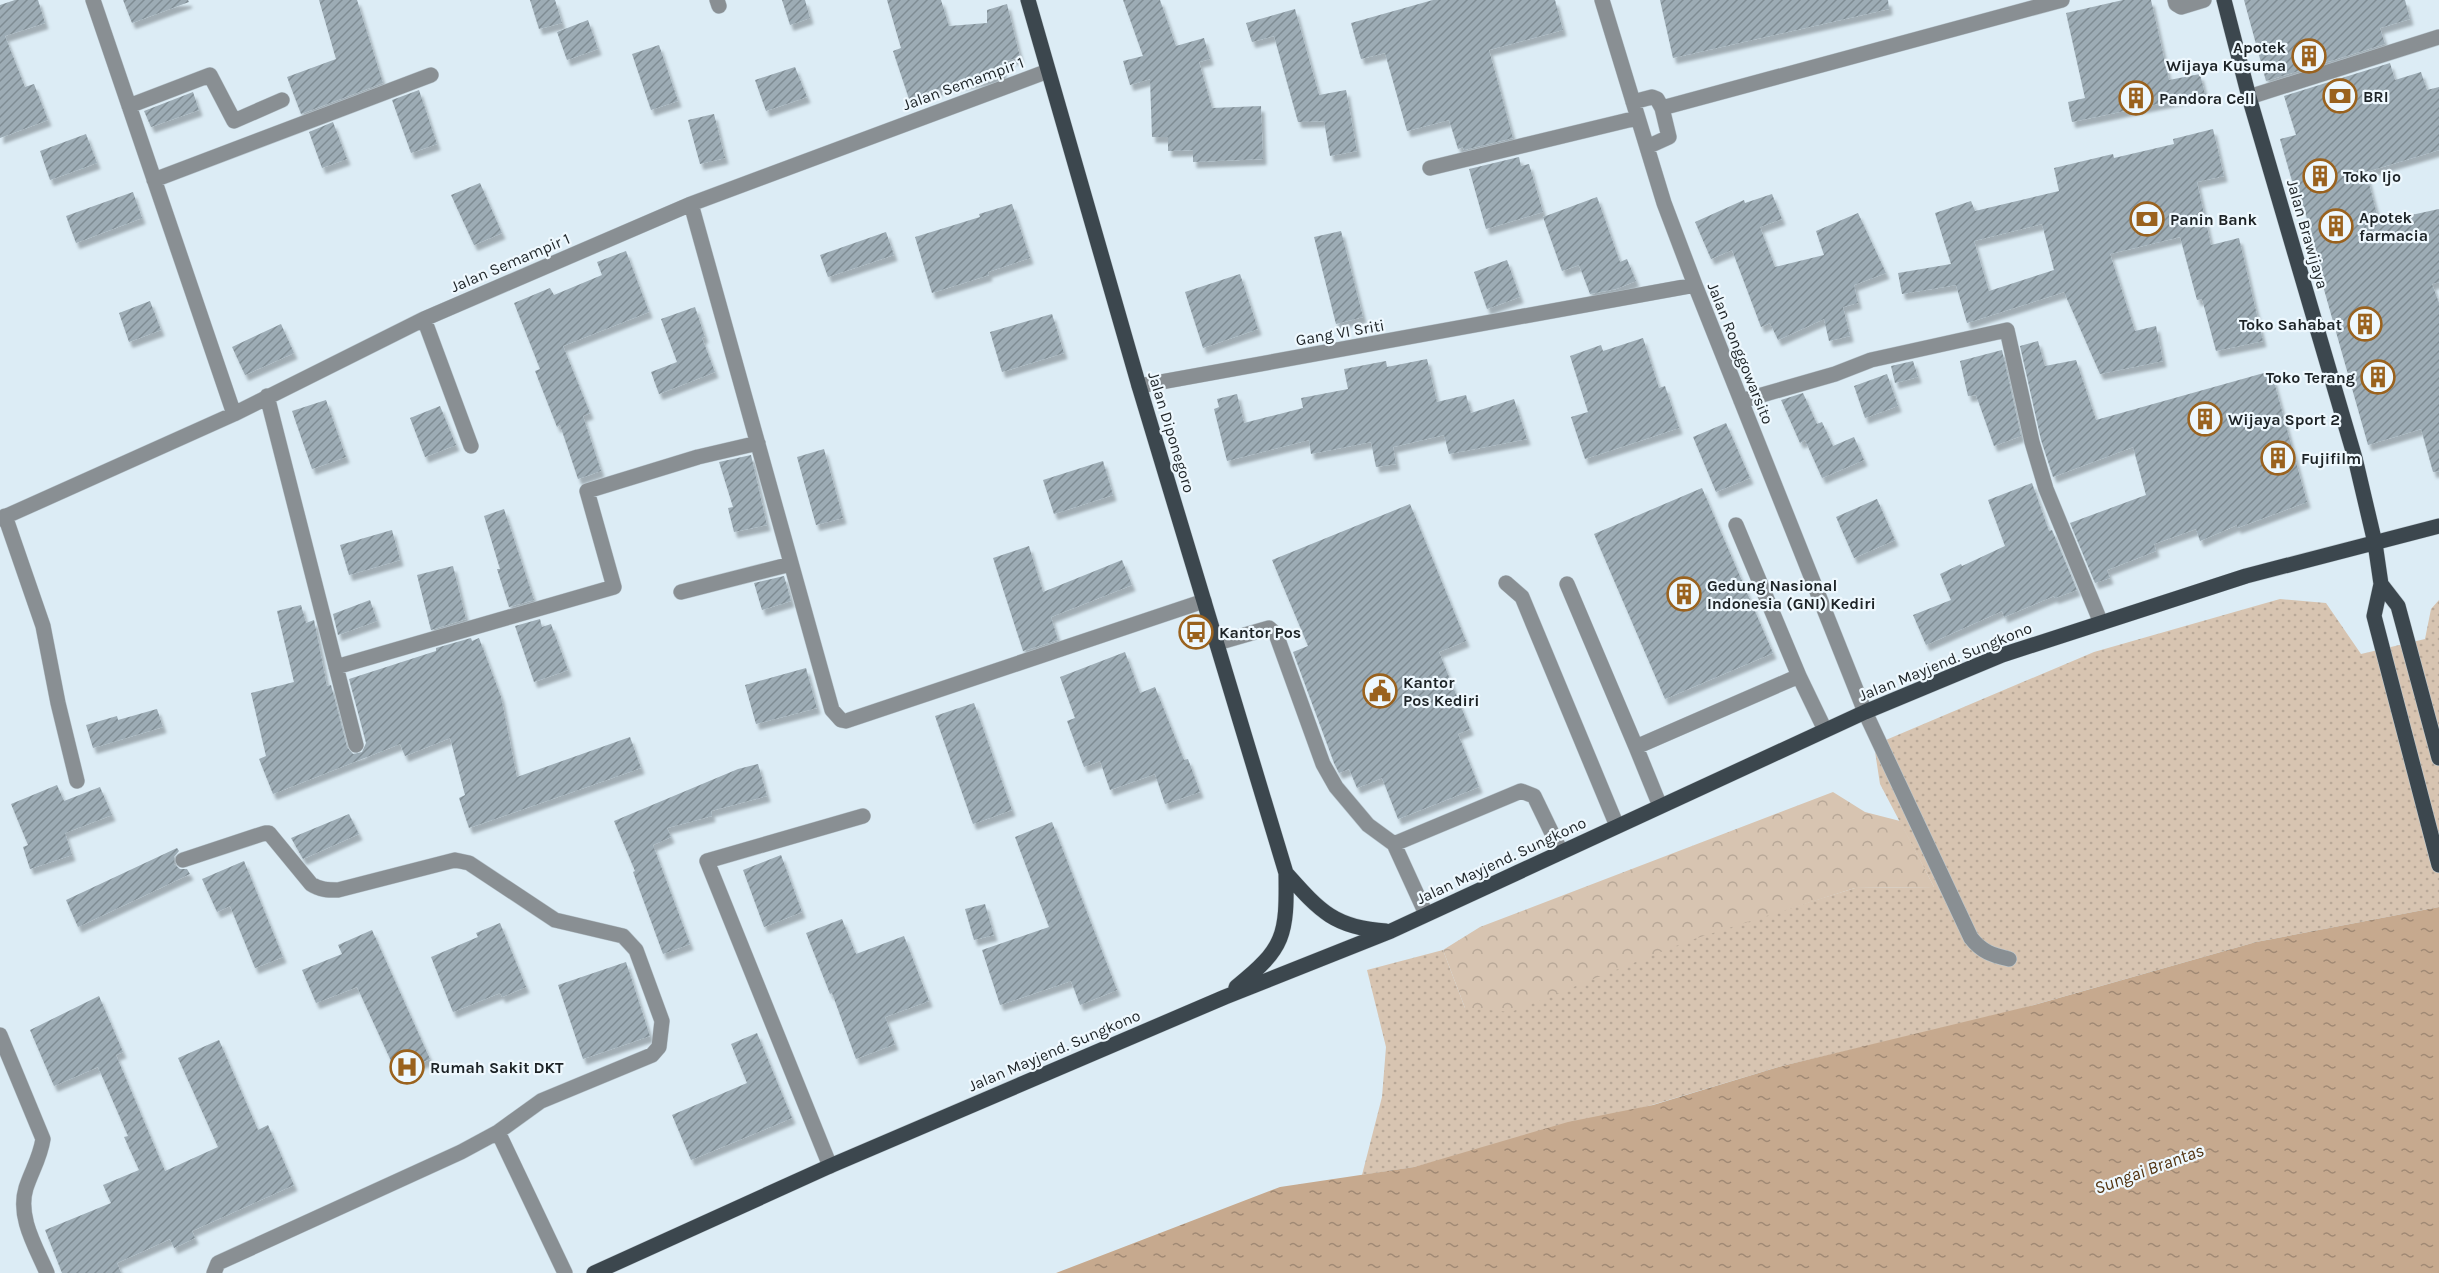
<svg xmlns="http://www.w3.org/2000/svg" width="2439" height="1273" font-family="Karla,sans-serif">
<defs>
<pattern id="grass-dots" width="8" height="8" patternUnits="userSpaceOnUse" patternTransform="scale(1.5)"><rect width="8" height="8" fill="#d7c4b1"/><path d="M2 2h.1M6 6h.1" fill="none" stroke="#b8a898" stroke-width="1.8" stroke-linecap="round"/></pattern>
<pattern id="forest-crowns" width="20" height="18" patternUnits="userSpaceOnUse" patternTransform="scale(1.5)"><rect width="20" height="18" fill="#d7c4b1"/><path d="M2 6a3 3 0 1 1 6 0M12 15a3 3 0 1 1 6 0" fill="none" stroke="#b8a898"/></pattern>
<pattern id="water-ripples" width="26" height="14" patternUnits="userSpaceOnUse" patternTransform="scale(1.5)"><rect width="26" height="14" fill="#c6a98e"/><path d="M2 4q2-2 4 0t4 0M15 11q2-2 4 0t4 0" fill="none" stroke="#a08974"/></pattern>
<pattern id="building-hatch" width="6" height="6" patternUnits="userSpaceOnUse" patternTransform="scale(1.5)"><rect width="6" height="6" fill="#9dacb5"/><path d="M-1 1l2-2M0 6l6-6M5 7l2-2" fill="none" stroke="#7f8c93"/></pattern>
<filter id="shadow"><feDropShadow dx="3.5" dy="6" stdDeviation="1.5" flood-color="#0004"/></filter>
</defs>
<rect width="100%" height="100%" fill="#dcecf5"/>
<path fill="url(#grass-dots)" d="M2280 599 2326 603 2361 654 2425 639 2431 609 2439 600V907L2256 942 1995 1016 1782 1066 1652 1105 1414 1167 1362 1175 1382 1097 1386 1047 1367 970 1443 950 1465 1008 1855 888 1934 887 1880 784 1874 745 2094 652Z"/>
<path fill="url(#forest-crowns)" d="M1833 792 1865 812 1900 821 1934 887 1855 888 1691 940 1511 1012 1465 1008 1443 950 1480 927Z"/>
<path fill="url(#water-ripples)" d="M2439 907V1273H1056L1280 1187 1414 1167 1568 1122 1653 1105 1782 1066 2034 1005 2256 942Z"/>
<path fill="url(#building-hatch)" fill-rule="evenodd" filter="url(#shadow)" d="M15 0H38L45 23 5 36 25 87 34 84 48 120 0 138V5Z
M123 0H188L189 2 132 23Z
M319 0H357L383 83 301 114 287 77 336 59Z
M530 0H555L562 23 539 29Z
M782 0H805L810 18 790 25Z
M887 0H941L949 26 987 23V10L1007 4 1020 57 1002 62 1003 77 948 86 909 99 893 51 901 48Z
M1123 0H1160L1176 46 1204 38 1210 59 1199 62 1212 108 1261 106 1263 159 1193 162V150L1168 151V137H1152L1150 79 1130 85 1123 61 1143 56Z
M1433 0H1555L1563 30 1489 50 1513 138 1464 150 1463 147 1458 149 1449 120 1407 131 1385 53 1361 59 1351 23Z
M1660 0H1888L1889 9 1673 58Z
M2123 0H2151L2169 80 2200 74 2205 94 2072 122 2068 102 2085 98 2066 13Z
M2244 0H2405L2410 19 2380 28 2385 44 2266 81Z
M1295 9 1319 95 1346 90 1357 151 1330 156 1324 121 1298 122 1274 36 1252 42 1246 23Z
M588 20 598 49 567 60 557 32Z
M659 45 678 101 651 110 632 54Z
M2390 63 2395 80 2421 72 2427 90 2439 87V150L2366 172 2379 222 2439 209V282L2432 284 2439 303V471L2433 472 2421 429 2368 445 2312 247 2315 246 2302 202H2298L2280 139 2296 135 2284 96Z
M795 67 807 97 766 111 755 80Z
M419 90 437 144 411 153 392 100Z
M193 92 199 110 151 127 144 111Z
M714 114 725 158 700 164 688 120Z
M333 122 347 159 322 168 309 132Z
M2213 129 2224 176 2197 182 2211 245 2239 238 2263 341 2216 351 2202 299 2197 300 2180 237 2110 254 2135 331 2156 326 2163 361 2100 374 2064 292 1967 323 1956 285 1902 294 1898 273 1951 264 1935 213 1971 201 1975 211 2059 191 2054 168 2113 154 2114 158 2174 144 2173 139ZM2042 224 2054 270 1989 291 1974 241Z
M86 134 97 163 50 180 40 151Z
M1519 157 1521 166 1529 164 1543 212 1486 229 1469 169Z
M480 183 502 233 474 245 451 195Z
M133 192 142 218 76 243 66 216Z
M1772 194 1782 219 1760 227 1775 267 1824 255 1816 231 1858 213 1886 273 1854 285 1858 303 1843 307 1850 336 1829 341 1824 319 1778 340 1770 323 1761 327 1732 250 1711 259 1695 222 1744 200 1745 203Z
M1597 197 1620 262 1627 259 1636 281 1616 289 1590 294 1579 265 1562 271 1543 217Z
M1012 204 1030 258 988 272 989 275 932 293 915 237 980 217 979 214Z
M1341 231 1363 317 1336 324 1314 237Z
M886 232 894 255 828 277 820 255Z
M626 251 649 312 563 346 590 413 583 416 601 471 578 479 560 425 557 427 535 371 540 369 514 303 550 288 554 295 602 275 597 262Z
M1507 260 1520 297 1487 309 1474 272Z
M1240 274 1258 329 1203 348 1185 292Z
M150 301 161 330 129 342 119 313Z
M695 307 705 337 702 338 715 372 659 394 651 372 677 362 661 319Z
M1052 314 1064 353 1002 372 990 332Z
M281 324 294 353 245 375 232 347Z
M1643 338 1659 388 1665 386 1679 428 1585 459 1571 417 1588 412 1570 356 1601 345 1603 351Z
M2038 341 2045 366 2076 360 2096 420 2271 371 2307 502 2237 528V525L2200 541 2196 529 2154 544 2156 551 2107 570 2110 578 2095 583 2070 523 2146 495 2133 447 2053 477 2041 440 2020 346Z
M2002 350 2021 436 1994 446 1976 395 1968 396 1960 361Z
M1427 359 1437 402 1466 395 1471 413 1514 399 1527 439 1449 454 1444 435 1393 447 1396 464 1376 467 1371 442 1311 454 1309 440 1227 461 1214 409 1219 407 1217 399 1237 394 1244 423 1303 408 1301 398 1348 389 1344 369 1386 361 1387 367Z
M1913 361 1918 377 1895 383 1891 366Z
M1887 374 1898 406 1865 418 1854 386Z
M1803 393 1817 424 1822 422 1833 446 1854 437 1864 460 1822 478 1805 440 1800 443 1781 400Z
M326 400 346 457 312 469 292 411Z
M440 406 456 445 425 457 410 418Z
M1726 423 1750 478 1716 492 1693 437Z
M824 449 843 518 816 525 797 457Z
M751 455 767 525 734 532 728 508 733 507 719 462Z
M1103 461 1113 495 1054 514 1043 480Z
M2032 483 2049 531 2052 530 2077 590 2055 598 2054 596 2004 617 2002 611 1926 645 1913 615 1951 600 1940 574 1961 564 1962 566 2005 546 1988 500Z
M1702 488 1773 653 1665 699 1594 534Z
M1877 499 1895 540 1854 558 1836 517Z
M1410 504 1466 641 1439 652 1470 729 1458 734 1479 787 1398 819 1382 778 1357 788 1349 769 1339 773 1334 763 1293 652 1308 646 1272 560Z
M504 509 534 600 509 607 497 569H500L484 516Z
M392 530 400 560 349 575 340 545Z
M1029 546 1043 592 1122 560 1132 585 1051 617 1058 640 1023 651 993 558Z
M453 566 466 619 431 630 417 575Z
M784 576 791 601 762 610 754 583Z
M370 600 377 621 338 635 333 614Z
M301 605 306 623 314 620 327 686 331 685 347 747 353 754 362 752 366 743 349 679 436 651V648L471 638 472 641 479 638 501 697 517 777 630 737 641 768 469 828 459 798 465 795 450 738 405 756 400 744 273 794 259 759 266 756 251 693 294 682 277 611Z
M540 619 542 627 551 624 568 670 534 682 515 626Z
M1125 652 1140 693 1155 687 1184 760 1188 759 1200 792 1165 804 1155 774 1110 790 1100 761 1084 767 1067 721 1075 718 1060 677Z
M806 668 817 708 756 724 745 685Z
M974 703 1012 810 973 824 935 716Z
M157 709 163 727 93 748 86 725 117 716 118 720Z
M758 764 767 796 711 811 712 816 667 828 671 837 653 845 690 944 663 954 633 872 635 871 614 821 738 769Z
M57 785 64 801 100 787 112 815 65 833 72 855 30 869 23 847 28 845 11 804Z
M349 814 359 834 303 859 291 838Z
M1052 822 1117 990 1080 1005 1071 981 1000 1005 982 950 1049 927 1015 837Z
M177 848 179 851 174 857V864L180 869H187L190 874 78 927 66 900Z
M781 855 802 912 764 927 743 870Z
M244 861 283 957 255 968 230 906 217 912 202 879Z
M985 904 994 935 974 940 965 909Z
M842 919 856 954 904 936 929 1001 885 1017 895 1044 856 1059 832 993 830 994 806 933Z
M500 923 526 987 502 997 500 993 453 1012 431 957 478 937 476 933Z
M372 930 430 1059 397 1074 357 987 316 1003 302 970 342 954 338 945Z
M626 962 650 1036 583 1059 558 985Z
M99 996 123 1052 116 1055 165 1171 218 1147 178 1058 219 1040 258 1130 268 1125 294 1185 192 1231 195 1238 174 1248 170 1239 117 1263 121 1273H62L45 1230 111 1203 103 1185 139 1170 124 1137 128 1136 98 1067 54 1086 30 1030Z
M757 1033 792 1118 691 1160 672 1115 747 1083 731 1044Z"/>
<g fill="none" stroke-linecap="round" stroke-linejoin="round">
<defs>
<path id="minor" d="M93 0 234 414
M717 0 719 6
M1602 0 1664 203 1695 285 1865 712 1971 938C1982 952 1992 955 2009 959
M2175 0 2176 4 2181 7 2204 0
M2249 97 2439 37
M1633 102 1652 97 1657 99 1662 108 1669 137 1647 147
M129 106 210 75 234 121 282 100
M1662 108 2062 0
M1430 168 1637 118
M154 180 431 75
M691 204 832 710 841 720 846 721 1204 601
M424 319 471 446
M1139 386 1695 285
M267 396 356 745
M1741 401 1835 374 1871 360 2007 330 2032 442 2046 489 2101 623
M5 516 43 626 58 703 77 781
M0 519 234 414 424 319 691 204 1048 71
M1736 525 1799 676
M1506 583 1522 597 1617 826
M1567 584 1636 747
M681 592 791 564
M1217 643 1269 628 1276 634 1323 764 1336 787 1368 825 1394 844 1426 914
M336 667 614 587 587 491 698 457 758 443
M1660 806 1636 747 1799 676 1825 730
M1394 844 1521 791 1534 796 1561 852
M183 860 265 833H269L311 884C320 890 328 890 338 890L455 860 469 863 555 920 623 936 636 950 662 1021 659 1047 652 1055 541 1101 498 1132 461 1152 218 1263 214 1273
M0 1035 43 1139C40 1158 32 1170 26 1188 17 1217 36 1247 47 1273
M498 1132 565 1273
M830 1166 707 861 863 816"/>
<path id="major" d="M1028 0 1139 386 1286 873C1287 935 1285 948 1236 987
M2224 0 2249 97 2355 458 2375 543 2381 584 2374 616 2439 865
M2381 584 2398 606 2439 758
M1286 873C1319 910 1334 928 1386 931
M594 1273 830 1166 1225 997 1391 931 1865 712 2002 655 2246 576 2439 526"/>
</defs>
<use href="#minor" stroke="#bac8d0" stroke-width="16"/>
<use href="#major" stroke="#bac8d0" stroke-width="16"/>
<use href="#minor" stroke="#898f93" stroke-width="15"/>
<use href="#major" stroke="#3c474e" stroke-width="15"/>
</g>
<defs>
<symbol id="building-ring" viewBox="-11 -11 22 22"><circle r="9.5" fill="#eef8fe" stroke="#9a621e" stroke-width="1.5"/><path d="M-4-6H4V6H1V3H-1V6H-4ZM-2.5-4.3h1.7v1.8h-1.7ZM.8-4.3h1.7v1.8H.8ZM-2.5-1h1.7V.8h-1.7ZM.8-1h1.7V.8H.8Z" fill="#9a621e"/></symbol>
<symbol id="bank-ring" viewBox="-11 -11 22 22"><circle r="9.5" fill="#eef8fe" stroke="#9a621e" stroke-width="1.5"/><path d="M-6-4H6V4H-6ZM0-2.3a2.3 2.3 0 1 0 0 4.6a2.3 2.3 0 1 0 0-4.6Z" fill="#9a621e"/></symbol>
<symbol id="bus-ring" viewBox="-11 -11 22 22"><circle r="9.5" fill="#eef8fe" stroke="#9a621e" stroke-width="1.5"/><path d="M-5-6H5V4H4V6H2V4H-2V6H-4V4H-5ZM-3.5-4V0h7V-4ZM-3.5 1.2v1.5H-2V1.2ZM2 1.2v1.5H3.5V1.2Z" fill="#9a621e"/></symbol>
<symbol id="civic-ring" viewBox="-11 -11 22 22"><circle r="9.5" fill="#eef8fe" stroke="#9a621e" stroke-width="1.5"/><path d="M-.6-6.5H3V-4.5H.6V-3L4-1V1h2V6H-6V1h2V-1L-.6-3ZM-1.2 2.5V6h2.4V2.5Z" fill="#9a621e"/></symbol>
<symbol id="hospital-ring" viewBox="-11 -11 22 22"><circle r="9.5" fill="#eef8fe" stroke="#9a621e" stroke-width="1.5"/><path d="M-5-5h3v3.5h4V-5h3V5h-3V1.5h-4V5h-3Z" fill="#9a621e"/></symbol>
</defs>
<g fill-rule="evenodd">
<use href="#building-ring" x="2290" y="37" width="38" height="38"/>
<use href="#bank-ring" x="2321" y="77" width="38" height="38"/>
<use href="#building-ring" x="2117" y="79" width="38" height="38"/>
<use href="#building-ring" x="2301" y="157" width="38" height="38"/>
<use href="#bank-ring" x="2128" y="200" width="38" height="38"/>
<use href="#building-ring" x="2317" y="207" width="38" height="38"/>
<use href="#building-ring" x="2346" y="305" width="38" height="38"/>
<use href="#building-ring" x="2359" y="358" width="38" height="38"/>
<use href="#building-ring" x="2186" y="400" width="38" height="38"/>
<use href="#building-ring" x="2259" y="439" width="38" height="38"/>
<use href="#building-ring" x="1665" y="575" width="38" height="38"/>
<use href="#bus-ring" x="1177" y="613" width="38" height="38"/>
<use href="#civic-ring" x="1361" y="672" width="38" height="38"/>
<use href="#hospital-ring" x="388" y="1048" width="38" height="38"/>
</g>
<g text-anchor="middle" stroke-width="4.5" stroke-linejoin="round" paint-order="stroke">
<g font-size="16" font-weight="bold" fill="#1d2326" stroke="#eef8fe" text-anchor="start">
<text x="2286" y="53" text-anchor="end">Apotek<tspan x="2286" dy="18">Wijaya Kusuma</tspan></text>
<text x="2363" y="102">BRI</text>
<text x="2159" y="104">Pandora Cell</text>
<text x="2343" y="182">Toko Ijo</text>
<text x="2359" y="223">Apotek<tspan x="2359" dy="18">farmacia</tspan></text>
<text x="2170" y="225">Panin Bank</text>
<text x="2342" y="330" text-anchor="end">Toko Sahabat</text>
<text x="2355" y="383" text-anchor="end">Toko Terang</text>
<text x="2228" y="425">Wijaya Sport 2</text>
<text x="2301" y="464">Fujifilm</text>
<text x="1707" y="591">Gedung Nasional<tspan x="1707" dy="18">Indonesia (GNI) Kediri</tspan></text>
<text x="1219" y="638">Kantor Pos</text>
<text x="1403" y="688">Kantor<tspan x="1403" dy="18">Pos Kediri</tspan></text>
<text x="430" y="1073">Rumah Sakit DKT</text>
</g>
<g font-size="16" fill="#1d2326" stroke="#eef8fe">
<text transform="translate(963 83) rotate(-20)" y="6">Jalan Semampir 1</text>
<text transform="translate(2308 234) rotate(74)" y="6">Jalan Brawijaya</text>
<text transform="translate(510 262) rotate(-23)" y="6">Jalan Semampir 1</text>
<text transform="translate(1340 332) rotate(-10)" y="6">Gang VI Sriti</text>
<text transform="translate(1741 353) rotate(68)" y="6">Jalan Ronggowarsito</text>
<text transform="translate(1172 432) rotate(73)" y="6">Jalan Diponegoro</text>
<text transform="translate(1945 661) rotate(-22)" y="6">Jalan Mayjend. Sungkono</text>
<text transform="translate(1501 860) rotate(-25)" y="6">Jalan Mayjend. Sungkono</text>
<text transform="translate(1054 1050) rotate(-23)" y="6">Jalan Mayjend. Sungkono</text>
</g>
<g font-size="18" font-style="italic" fill="#513310" stroke="#eef8fe">
<text transform="translate(2149 1169) rotate(-20)" y="6">Sungai Brantas</text>
</g>
</g>
</svg>
